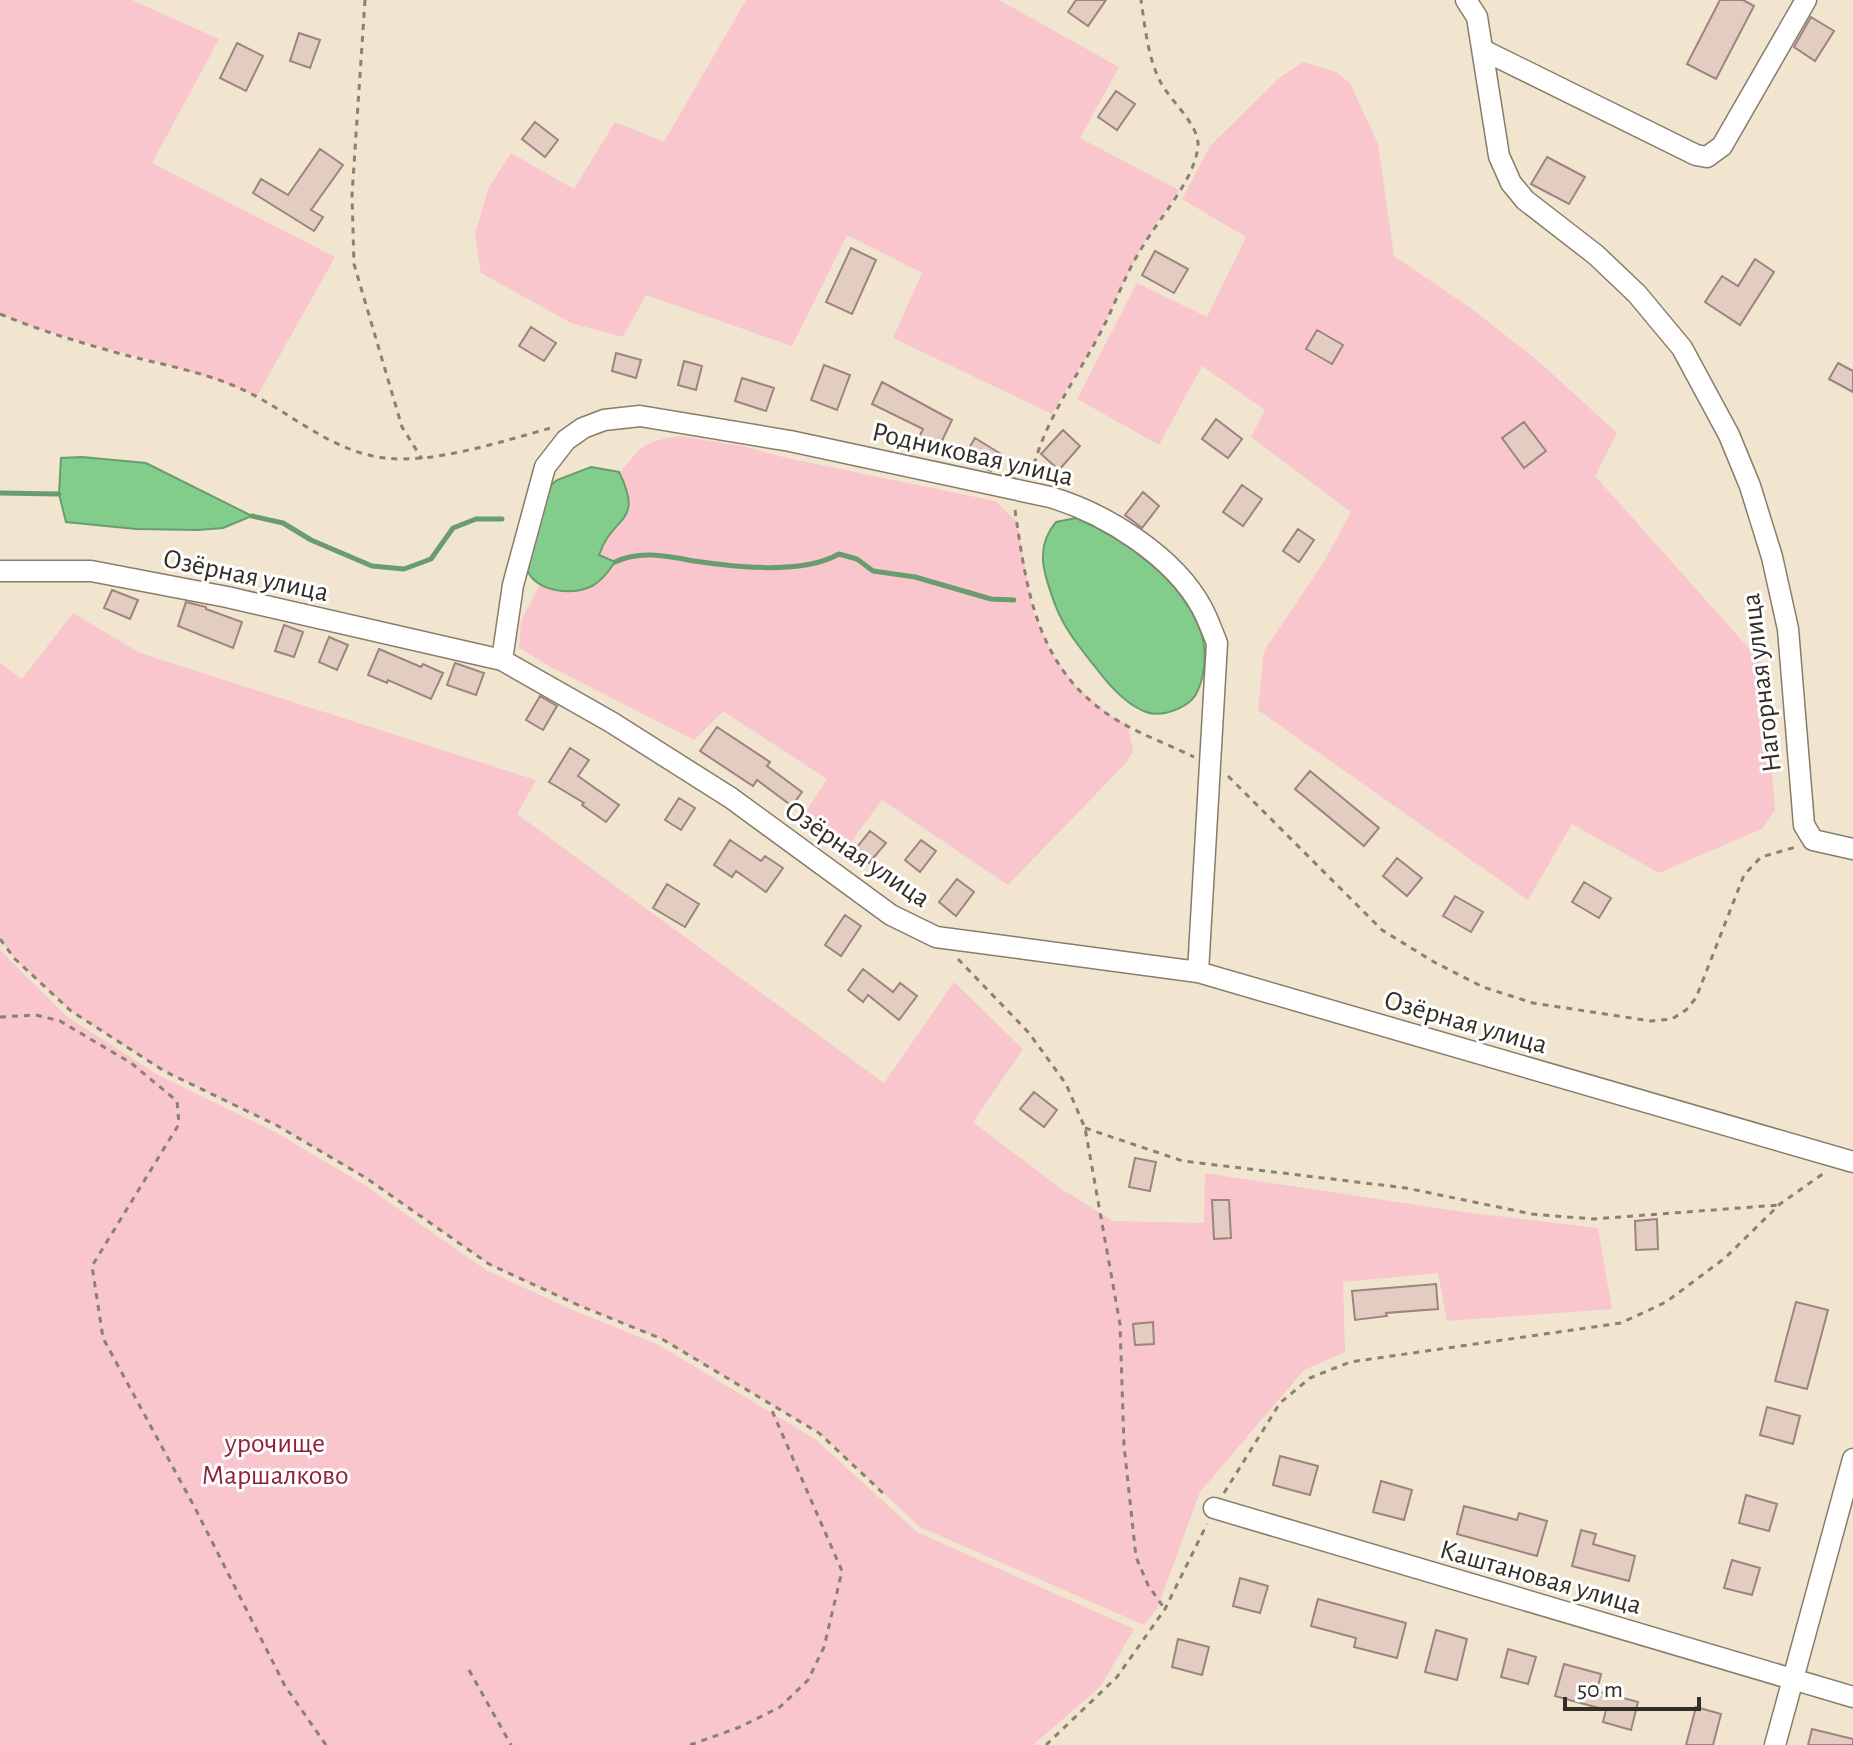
<svg xmlns="http://www.w3.org/2000/svg" width="1853" height="1745" font-family="'Alegreya Sans',sans-serif">
<rect width="100%" height="100%" fill="#f2e5d0"/>
<path fill="#f8c6cc" d="M0 0H132L219 39 152 163 335 257 257 396C174 359 83 349 0 314Z
M746 0H999L1119 67 1080 138 1179 190 1140 249 1098 337 1052 414 893 338 922 273 847 235 792 346 646 295 623 337 571 323 481 273 475 235 488 189 511 153 574 189 615 122 664 142Z
M1303 62 1336 72 1350 83 1378 144 1394 256 1469 307 1536 359 1617 433 1595 476 1763 664 1775 810 1762 829 1659 873 1572 824 1528 900 1258 710 1264 651 1325 560 1351 512 1251 437 1265 410 1202 366 1159 445 1077 399 1137 283 1207 317 1246 237 1182 199 1210 146 1278 79Z
M680 436 742 446 787 458 995 501 1017 522 1033 611 1051 652 1077 688 1115 719 1128 725 1133 751 1126 763 1008 885 882 800 845 850 801 819 827 779 723 711 694 740 549 666 519 648 521 621 539 586 563 591 615 562 599 555 605 538 621 524 629 493 619 472C627 466 630 460 637 452 647 441 666 438 680 436Z
M73 613 140 653 536 780 517 814 884 1083 954 982 1023 1049 973 1122 1060 1188 1113 1221 1204 1223 1205 1173 1463 1212 1598 1228 1612 1309 1447 1321 1438 1273 1343 1282 1345 1352 1304 1370 1200 1492 1157 1609 1144 1625 920 1527 819 1433 662 1339 578 1305 489 1264 366 1178 278 1126 164 1071 71 1011 15 959 0 939V663L22 679Z
M0 950 66 1016 160 1076 275 1132 363 1184 486 1270 575 1311 659 1345 815 1439 917 1532 1134 1629 1101 1686 1033 1745H0Z"/>
<path fill="#82cd8c" stroke="#6a9d6d" stroke-width="2" d="M82 457 146 463 252 516 223 528 198 530 136 529 66 522 59 494 61 458Z
M591 467 619 472C645 524 612 515 599 555L615 562C609 571 602 581 592 586 572 596 537 592 527 570L538 523 551 485 557 480Z
M1076 518C1124 539 1181 578 1200 630 1207 648 1206 672 1198 690 1192 707 1163 718 1146 712 1127 705 1108 684 1096 668 1081 649 1065 630 1056 607 1045 577 1033 549 1056 522Z"/>
<g fill="none" stroke-linecap="round" stroke-linejoin="round">
<path stroke="#6a9d6d" stroke-width="5" d="M0 493 59 494
M252 516 283 523 311 540 372 566 404 569 431 559 453 528 476 519H502
M615 562C640 550 667 556 694 561 735 567 802 575 839 554L857 559 873 571 915 577 991 599 1014 600"/>
</g>
<path fill="#e3ccc1" stroke="#9b857c" stroke-width="2" d="M1076 0H1106L1088 26 1068 12Z
M1720 0H1743L1754 6 1716 79 1687 64Z
M1811 17 1834 31 1815 61 1794 47Z
M299 33 320 40 310 68 290 61Z
M237 43 263 56 246 91 220 78Z
M1116 91 1135 104 1117 130 1098 117Z
M535 122 558 140 545 157 522 139Z
M320 149 343 165 311 210 323 217 314 231 253 193 261 179 288 195Z
M1547 157 1585 177 1569 204 1531 184Z
M851 248 876 260 852 314 826 302Z
M1155 251 1188 269 1174 293 1142 275Z
M1755 259 1774 272 1740 325 1705 302 1722 276 1738 286Z
M531 327 556 343 544 361 519 346Z
M1317 330 1343 345 1332 364 1306 349Z
M616 353 641 360 636 378 612 371Z
M684 361 702 366 696 390 678 385Z
M1838 363 1853 371V392L1829 379Z
M824 365 850 375 837 410 811 400Z
M742 378 774 388 766 411 735 401Z
M882 382 952 420 939 447 919 437 923 429 872 404Z
M1216 419 1242 439 1228 458 1202 439Z
M1524 422 1546 451 1524 468 1502 438Z
M1063 430 1080 446 1059 470 1041 454Z
M975 438 1001 454 991 471 963 458Z
M1242 485 1262 499 1243 526 1223 512Z
M1143 492 1159 506 1142 528 1125 515Z
M1298 529 1314 540 1299 562 1283 551Z
M112 590 138 600 130 619 104 608Z
M186 602 206 607V609L242 622 233 648 178 626Z
M284 625 303 632 294 657 275 651Z
M329 637 348 645 337 670 319 662Z
M379 649 421 667 423 664 443 673 431 699 388 680 387 683 368 675Z
M455 663 484 673 476 695 447 685Z
M540 696 557 706 543 730 526 720Z
M717 727 770 762 767 766 802 792 792 806 757 780 753 786 700 751Z
M570 748 589 760 578 776 619 805 606 822 582 805 584 803 549 782Z
M1310 771 1379 828 1364 846 1295 789Z
M679 798 695 808 681 830 665 820Z
M870 831 886 843 869 863 854 851Z
M730 840 761 861 765 856 783 868 766 892 736 871 732 877 714 865Z
M921 840 936 851 920 872 905 860Z
M1397 858 1422 878 1407 896 1383 876Z
M957 879 974 892 956 916 939 902Z
M1584 882 1611 898 1599 918 1572 902Z
M667 884 699 904 685 927 653 908Z
M1455 896 1483 912 1471 932 1443 916Z
M845 915 861 926 841 956 825 945Z
M863 969 893 992 900 983 917 996 899 1020 868 995 863 1002 848 990Z
M1034 1092 1057 1110 1044 1127 1020 1109Z
M1135 1158 1156 1162 1150 1191 1129 1187Z
M1212 1200H1229L1231 1238 1214 1239Z
M1657 1219 1658 1249 1636 1250 1635 1221Z
M1436 1284 1438 1309 1386 1313 1387 1316 1355 1320 1352 1291Z
M1796 1302 1828 1310 1807 1389 1775 1381Z
M1153 1322 1154 1344 1135 1345 1133 1324Z
M1767 1407 1800 1416 1793 1444 1760 1435Z
M1280 1456 1318 1466 1310 1495 1273 1485Z
M1381 1481 1412 1490 1404 1520 1373 1512Z
M1746 1495 1777 1504 1769 1531 1739 1523Z
M1464 1506 1517 1520 1519 1513 1547 1521 1537 1556 1457 1534Z
M1581 1530 1596 1534 1593 1544 1635 1556 1629 1581 1572 1566Z
M1732 1560 1760 1568 1752 1595 1724 1588Z
M1240 1578 1268 1586 1260 1613 1233 1606Z
M1318 1599 1406 1623 1397 1658 1354 1647 1356 1638 1311 1626Z
M1436 1630 1467 1639 1457 1680 1425 1672Z
M1178 1639 1209 1647 1202 1675 1172 1667Z
M1508 1649 1536 1657 1528 1684 1501 1677Z
M1564 1664 1601 1674 1597 1691 1638 1702 1631 1730 1603 1722 1606 1710 1555 1696Z
M1696 1707 1721 1714 1713 1745H1686Z
M1812 1729 1853 1739V1745H1808Z"/>
<g fill="none" stroke-linecap="round" stroke-linejoin="round">
<defs>
<path id="minor" d="M1466 0 1477 17 1499 156 1511 183 1525 200 1596 255 1637 294 1682 348 1729 435 1750 486 1772 557 1788 629 1804 825 1813 840 1853 849
M1483 50 1696 155 1707 157 1722 146 1806 0
M0 571H91L227 597 502 660 611 722 731 798 891 915 936 937 1198 972 1853 1162
M502 660 513 585 545 467 566 440 583 428 604 420 640 416 790 441 1050 497C1105 513 1174 556 1202 608 1208 619 1212 631 1217 643L1198 972
M1214 1508 1853 1697
M1775 1745 1853 1459"/>
</defs>
<use href="#minor" stroke="#887c6a" stroke-width="23"/>
<path stroke="#8a8173" stroke-width="3" stroke-dasharray="6 6" stroke-linecap="butt" d="M365 0 352 195 354 264 402 427 422 459
M0 314C34 328 68 339 104 349 146 362 191 368 232 385 285 406 326 451 385 458 434 464 503 441 551 428
M1031 476C1043 424 1072 385 1097 339 1114 309 1124 275 1143 246 1160 217 1196 178 1198 145 1199 125 1170 100 1161 83 1148 59 1145 27 1141 0
M1015 510C1027 593 1037 670 1115 719 1139 734 1168 744 1194 757
M1228 776 1382 930 1434 962 1483 987 1533 1003 1651 1021 1672 1019 1686 1010 1696 998 1744 875 1761 857 1796 847
M0 939 15 959 71 1011 164 1071 278 1126 366 1178 489 1264 578 1305 662 1339 819 1433 885 1495
M958 959 1029 1033 1066 1084 1085 1128 1120 1324 1124 1445 1136 1557 1148 1585 1164 1608
M0 1017 36 1015 60 1021 131 1063 177 1101 179 1124 92 1266 103 1338 195 1508 285 1686 326 1745
M1085 1128 1183 1161 1406 1188 1532 1214 1593 1219 1779 1205
M1224 1493 1280 1403 1310 1378 1350 1362 1621 1323 1666 1302 1725 1258 1780 1204 1824 1173
M469 1670 511 1745
M690 1745 740 1727 780 1707 808 1680 824 1647 842 1571 770 1406
M1046 1745 1117 1677 1165 1609 1207 1524"/>
<use href="#minor" stroke="#fff" stroke-width="20"/>
</g>
<g text-anchor="middle" stroke-width="6" stroke-linejoin="round" paint-order="stroke">
<g font-size="28" fill="#322d25" stroke="#fff">
<text transform="translate(973 453) rotate(13)" y="10">Родниковая улица</text>
<text transform="translate(246 574) rotate(12)" y="10">Озёрная улица</text>
<text transform="translate(1760 683) rotate(-97)" y="10">Нагорная улица</text>
<text transform="translate(858 853) rotate(34)" y="10">Озёрная улица</text>
<text transform="translate(1466 1021) rotate(16)" y="10">Озёрная улица</text>
<text transform="translate(1541 1576) rotate(16)" y="10">Каштановая улица</text>
</g>
<g font-size="28" fill="#911f3e" stroke="#fff">
<text x="275" y="1452">урочище<tspan x="275" dy="32">Маршалково</tspan></text>
</g>
</g>
<path d="M1565 1697v12h134v-12" fill="none" stroke="#322d25" stroke-width="4"/>
<text x="1577" y="1697" font-size="24" fill="#322d25" stroke="#ffffff" stroke-width="6" paint-order="stroke">50 m</text>
</svg>
